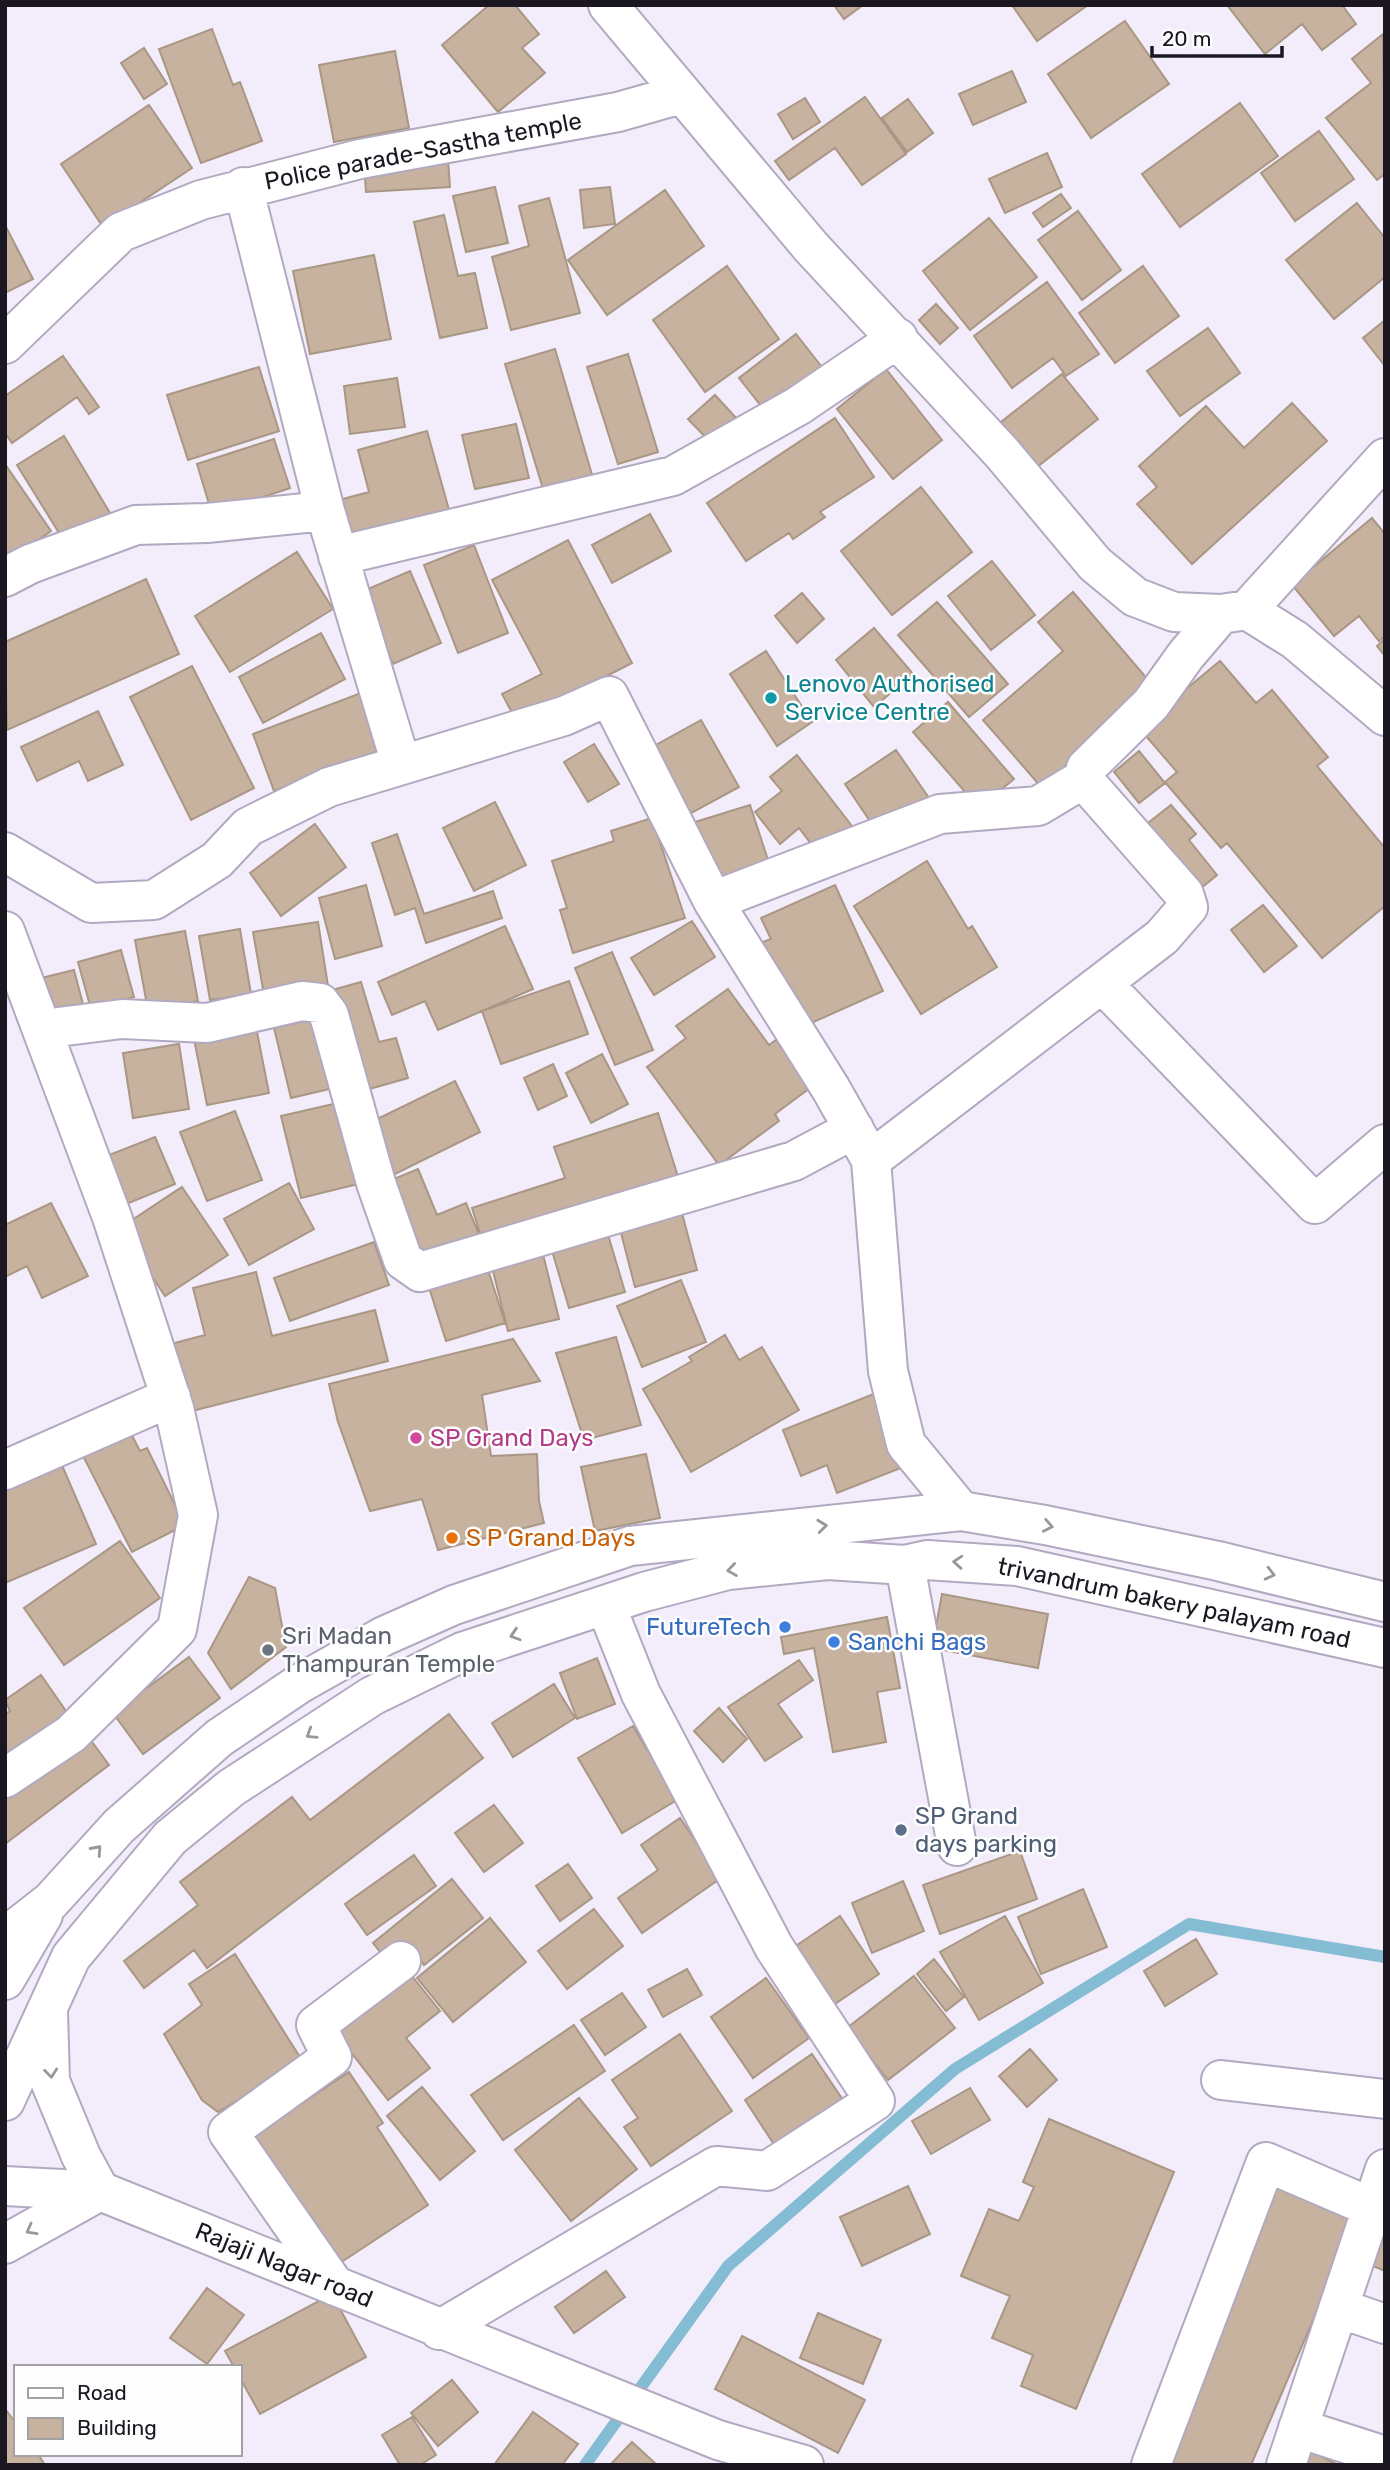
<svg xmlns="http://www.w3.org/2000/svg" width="1390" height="2470" font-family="Rubik,sans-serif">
<rect width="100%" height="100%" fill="#f2ecfb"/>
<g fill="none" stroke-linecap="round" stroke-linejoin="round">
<path stroke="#84bdd3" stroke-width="12" d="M585 2465 728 2266 955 2069 1189 1924 1385 1957"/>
</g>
<path fill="#c6b29f" stroke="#a99784" stroke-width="2" d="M489 5H515L539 34 522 48 545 73 498 112 442 45Z
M834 5H863L844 19Z
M1012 5H1088L1037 41Z
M1227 5H1342L1356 24 1322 50 1302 24 1265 54Z
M1125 21 1169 84 1091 138 1048 74Z
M212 29 233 85 240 82 262 141 201 163 159 49Z
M1383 34 1385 174 1377 180 1326 118 1371 83 1352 59Z
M144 48 167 84 144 99 121 63Z
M395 51 409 128 334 142 319 65Z
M1012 71 1026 102 973 125 959 94Z
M865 97 906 154 862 185 835 148 789 180 775 161Z
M805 98 820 122 793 139 778 114Z
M908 99 933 133 907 152 882 118Z
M1240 103 1278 156 1180 227 1142 174Z
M149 105 192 168 103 227 61 164Z
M1319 131 1354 179 1295 221 1261 173Z
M1047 153 1062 187 1005 213 989 179Z
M448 160 450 187 366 192 364 165Z
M495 187 508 243 466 252 453 196Z
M610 187 615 224 584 228 580 190Z
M665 190 704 246 607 315 568 260Z
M1061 194 1071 208 1043 227 1033 213Z
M549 198 580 313 511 330 492 257 529 246 519 206Z
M1357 203 1385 238V277L1334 319 1286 260Z
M1078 211 1121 270 1082 300 1038 240Z
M444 215 458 276 475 273 487 328 440 338 414 222Z
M989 218 1037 277 970 330 923 271Z
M5 225 33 279 5 293Z
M374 255 391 339 310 354 293 271Z
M727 266 779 339 705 392 653 320Z
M1143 266 1179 316 1115 363 1079 313Z
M1047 282 1099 354 1066 376 1053 358 1012 388 974 336Z
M936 304 958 328 940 344 919 320Z
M1385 320V366L1363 338Z
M1208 328 1240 373 1180 416 1147 371Z
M796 334 825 371 769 416 739 378Z
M555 349 593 478 544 492 505 364Z
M628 354 658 452 618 464 587 367Z
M63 356 99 407 89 414 77 397 12 443 5 433V396Z
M259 367 279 431 188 460 167 395Z
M886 369 942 440 893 479 837 409Z
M1062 374 1098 419 1037 467 1001 422Z
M397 378 405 427 350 434 344 386Z
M715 395 738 420 712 444 688 419Z
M1292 403 1327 441 1192 564 1137 504 1157 487 1139 466 1206 406 1244 448Z
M835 418 874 477 820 512 825 517 793 539 789 533 746 561 707 503Z
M516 424 529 478 475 489 462 435Z
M427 431 451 517 351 543 339 500 369 492 358 450Z
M64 436 110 513 64 541 17 465Z
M274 439 290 488 212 514 197 464Z
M5 464 51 531 5 563Z
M921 487 972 552 892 615 841 551Z
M650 514 671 551 612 583 592 545Z
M1372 518 1385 534V636L1379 641 1359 616 1334 636 1292 585Z
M568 540 632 663 517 722 502 694 542 674 492 580Z
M474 545 508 633 458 653 424 565Z
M297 552 333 609 230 672 195 616Z
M992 561 1035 615 991 650 948 596Z
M410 571 441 643 393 664 361 592Z
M146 579 179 654 7 730 5 642Z
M1073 592 1150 682 1126 716 1042 788 983 720 1063 651 1038 622Z
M802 593 824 619 797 643 775 616Z
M937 602 1008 684 969 717 898 635Z
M874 628 913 674 874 707 836 660Z
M321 633 345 679 263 723 239 677Z
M1385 639V656L1377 646Z
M766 651 812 722 777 746 730 674Z
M1220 661 1256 703 1272 690 1328 757 1317 766 1385 848V906L1322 958 1227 843 1221 848 1165 782 1177 772 1139 728Z
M192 666 254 788 191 820 130 697Z
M361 693 384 749 274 791 253 734Z
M948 702 1014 779 979 808 913 732Z
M98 711 123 765 88 781 79 761 37 781 21 747Z
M701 720 739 787 684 817 647 750Z
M594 744 619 784 588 802 564 762Z
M896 750 929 798 878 833 845 784Z
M1139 751 1165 783 1139 803 1114 772Z
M797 755 852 826 818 853 799 828 780 844 755 812 782 791 770 777Z
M495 802 526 865 474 891 443 828Z
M750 805 769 863 711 881 692 823Z
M1171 805 1196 834 1189 840 1217 875 1195 893 1143 827Z
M652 818 685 918 573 953 560 910 567 908 552 861 614 841 611 831Z
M315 824 346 867 281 916 250 873Z
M397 834 424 914 493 891 502 918 426 943 415 908 395 915 372 843Z
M927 861 968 929 972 926 997 967 921 1014 854 906Z
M366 885 382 946 335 959 319 898Z
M835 885 883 991 809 1024 794 993 781 999 757 944 771 939 761 918Z
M1263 905 1297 946 1264 972 1231 930Z
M692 921 715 957 654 995 631 958Z
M318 922 328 986 264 995 253 932Z
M505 926 533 989 438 1030 425 1001 392 1015 378 982Z
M240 929 251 994 210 1000 199 936Z
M185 931 198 1001 148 1010 135 940Z
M121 950 134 997 91 1009 78 962Z
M612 952 653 1050 615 1065 575 968Z
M74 970 84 1008 44 1019 33 980Z
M569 981 588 1034 501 1064 482 1011Z
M361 982 379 1042 396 1038 408 1078 359 1092 329 991Z
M728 989 769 1045 776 1040 810 1088 775 1114 779 1121 719 1165 647 1067 686 1038 676 1026Z
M322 1017 338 1087 291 1098 274 1028Z
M256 1027 269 1093 207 1105 194 1039Z
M179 1044 189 1109 133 1118 123 1053Z
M602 1054 628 1104 591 1123 566 1073Z
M553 1064 567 1096 538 1110 524 1078Z
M455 1081 480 1132 389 1177 363 1126Z
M338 1103 358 1184 301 1198 281 1116Z
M235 1111 262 1180 207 1201 180 1132Z
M658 1113 680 1183 484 1246 472 1208 565 1178 554 1147Z
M155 1137 175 1184 124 1205 104 1157Z
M418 1169 437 1215 466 1203 480 1237 421 1261 389 1181Z
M289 1183 314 1229 249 1265 224 1219Z
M182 1187 228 1255 165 1296 120 1228Z
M51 1203 88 1276 42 1298 27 1266 5 1277V1225Z
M682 1213 697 1270 635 1287 620 1229Z
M606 1228 625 1292 569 1308 550 1244Z
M374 1242 389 1285 290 1321 274 1278Z
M540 1242 559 1319 508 1331 489 1255Z
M484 1257 505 1323 446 1341 425 1275Z
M256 1272 272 1336 375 1310 388 1361 188 1412 171 1344 205 1335 193 1288Z
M681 1280 706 1342 642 1367 617 1306Z
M725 1335 739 1360 762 1347 799 1410 691 1472 643 1389 692 1361 689 1357Z
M616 1337 641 1425 584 1440 556 1353Z
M513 1339 540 1381 482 1395 491 1456 537 1454 539 1501 544 1523 438 1550 422 1499 370 1511 338 1422 329 1384Z
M876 1393 906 1466 837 1493 827 1465 801 1476 783 1430Z
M126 1424 140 1451 147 1448 185 1525 132 1552 79 1448Z
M646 1454 660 1518 595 1531 581 1467Z
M61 1463 96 1544 5 1583V1487Z
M120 1541 160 1598 64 1665 24 1608Z
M249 1577 275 1588 286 1647 231 1689 208 1653Z
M942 1594 1048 1614 1038 1668 932 1648Z
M887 1617 900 1688 877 1692 886 1742 833 1752 814 1648 784 1654 781 1637Z
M189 1657 220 1698 143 1754 113 1713Z
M597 1658 615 1704 577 1719 560 1673Z
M799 1660 813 1680 778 1704 802 1737 765 1761 728 1707Z
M41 1675 75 1724 5 1772V1714L10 1711 5 1700Z
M554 1684 575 1718 513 1757 492 1723Z
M719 1708 747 1739 723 1762 694 1731Z
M449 1714 483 1758 207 1968 194 1950 144 1988 124 1961 198 1905 180 1882 292 1797 310 1820Z
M633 1726 677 1800 622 1833 578 1758Z
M84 1731 109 1765 5 1844V1791Z
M494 1805 523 1843 484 1872 455 1833Z
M680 1818 721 1878 642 1933 618 1898 658 1870 641 1845Z
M1020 1851 1037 1899 940 1934 923 1885Z
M414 1855 436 1886 367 1935 345 1904Z
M568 1864 592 1898 560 1921 536 1886Z
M452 1879 483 1918 424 1965 409 1945 388 1962 373 1943Z
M903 1881 924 1931 872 1953 852 1903Z
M1083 1889 1107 1947 1041 1974 1018 1917Z
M594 1909 623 1946 567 1989 538 1951Z
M840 1916 879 1974 826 2010 787 1952Z
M1005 1916 1043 1983 979 2020 940 1952Z
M490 1918 526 1962 453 2022 417 1978Z
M1196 1939 1217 1974 1165 2006 1144 1971Z
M235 1954 303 2062 218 2112 202 2100 164 2034 202 2005 189 1984Z
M934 1959 964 1997 946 2011 917 1974Z
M687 1969 702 1995 663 2017 648 1990Z
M408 1971 440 2011 406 2038 430 2068 388 2100 333 2029Z
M914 1976 955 2028 888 2080 847 2028Z
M766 1978 809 2038 753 2078 711 2017Z
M622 1993 646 2027 605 2055 581 2020Z
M574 2025 605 2071 503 2140 471 2095Z
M680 2034 732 2111 651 2166 624 2127 638 2118 612 2080Z
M1030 2049 1057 2080 1027 2107 999 2076Z
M812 2054 845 2103 777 2149 745 2100Z
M349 2072 383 2123 377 2127 428 2205 337 2265 245 2141Z
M422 2087 475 2151 440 2180 387 2116Z
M970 2088 990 2120 931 2154 912 2121Z
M579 2098 637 2169 571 2221 515 2150Z
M1049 2119 1174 2172 1076 2409 1021 2386 1033 2355 992 2338 1010 2296 961 2276 989 2209 1019 2221 1034 2187 1023 2182Z
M1278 2180 1358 2215 1251 2465H1155Z
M908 2186 930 2234 862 2266 840 2217Z
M1385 2224V2271L1368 2264Z
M606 2271 625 2297 574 2333 555 2307Z
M207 2288 244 2315 207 2364 170 2338Z
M332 2294 366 2357 260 2414 240 2378V2367H234L225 2351Z
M818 2313 881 2340 863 2384 800 2358Z
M742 2336 865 2400 838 2453 715 2389Z
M452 2380 478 2412 438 2446 411 2413Z
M5 2409 16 2423V2454H38L45 2465H5Z
M533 2412 578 2444 562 2465H494Z
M412 2417 436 2455 420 2465H400L382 2435Z
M632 2442 657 2465H610Z
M1309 2450 1338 2465H1302Z"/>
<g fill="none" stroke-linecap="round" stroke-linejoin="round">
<defs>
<path id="minor" d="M608 5 811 247 1002 453 1095 564 1135 597 1174 612 1221 614 1247 610 1295 640 1385 716
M243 187 325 511 401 764
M5 344 121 232 201 200 360 159 618 112 681 94
M338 556 673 476 798 406 898 338
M5 577 30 564 136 525 207 523 325 511
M1247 610 1385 458
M5 852 91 903 154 900 217 860 248 827 329 787 564 716 609 696 713 901 831 1089 871 1160 888 1371 906 1444 961 1511
M713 901 940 814 1038 806 1083 779 1086 768 1151 704 1186 655 1221 614
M5 931 112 1217 174 1408 198 1515 177 1629 71 1734 5 1778
M1103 984 1315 1204 1385 1144
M42 1029 122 1019 207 1023 302 1001 320 1003 329 1015 376 1183 403 1260 420 1272 794 1161 854 1129
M871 1160 1162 937 1188 907 1184 894 1083 779
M5 1470 171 1397
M905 1565 957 1846
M1221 2080 1385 2099
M5 2186 100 2191 718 2440 804 2465
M335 2286 228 2132 332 2057 316 2025 401 1961
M1339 2308 1385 2324
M439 2330 716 2166 767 2171 875 2101 774 1947 641 1694 606 1606
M1298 2428 1385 2456
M1151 2465 1266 2162 1373 2208
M1286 2465 1385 2169"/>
<path id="major" d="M5 1937 51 1901 119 1826 219 1738 299 1684 384 1636 454 1605 630 1546 961 1511 1045 1525 1218 1561 1385 1602
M5 1980 43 1915
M5 2101 71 1957 170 1838 231 1788 372 1696 462 1652 644 1592 728 1570 828 1560 905 1565 927 1560 1017 1566 1385 1648
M5 2244 100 2191 81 2156 50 2081 48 2012"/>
</defs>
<use href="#minor" stroke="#b2a9c1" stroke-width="42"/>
<use href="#major" stroke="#b2a9c1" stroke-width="42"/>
<use href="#minor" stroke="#fff" stroke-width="38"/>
<use href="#major" stroke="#fff" stroke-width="38"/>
</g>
<defs><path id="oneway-chevron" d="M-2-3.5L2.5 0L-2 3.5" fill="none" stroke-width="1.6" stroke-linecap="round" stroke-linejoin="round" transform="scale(1.75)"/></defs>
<g stroke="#98979b">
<use href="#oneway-chevron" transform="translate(822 1526) rotate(-6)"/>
<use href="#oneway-chevron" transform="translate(1048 1526) rotate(11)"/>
<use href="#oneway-chevron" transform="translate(958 1562) rotate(-176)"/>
<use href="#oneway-chevron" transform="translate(732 1570) rotate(172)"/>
<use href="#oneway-chevron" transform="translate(1270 1574) rotate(14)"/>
<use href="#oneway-chevron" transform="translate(515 1635) rotate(162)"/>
<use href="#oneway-chevron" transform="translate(311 1734) rotate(148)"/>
<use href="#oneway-chevron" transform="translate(97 1850) rotate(-48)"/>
<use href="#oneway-chevron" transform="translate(51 2073) rotate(84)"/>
<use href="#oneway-chevron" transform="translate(31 2230) rotate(151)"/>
</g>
<circle fill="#0f9aa8" stroke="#fdfdfd" stroke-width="2.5" cx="771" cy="698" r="7"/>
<circle fill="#d1479c" stroke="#fdfdfd" stroke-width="2.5" cx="416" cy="1438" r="7"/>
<circle fill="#e8710a" stroke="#fdfdfd" stroke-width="2.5" cx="452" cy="1538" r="7"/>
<g fill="#3f7fe0" stroke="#fdfdfd" stroke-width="2.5">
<circle cx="785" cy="1627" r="7"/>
<circle cx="834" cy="1642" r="7"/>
</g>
<circle fill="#6b7280" stroke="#fdfdfd" stroke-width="2.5" cx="268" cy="1650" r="7"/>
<circle fill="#5c6f8a" stroke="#fdfdfd" stroke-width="2.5" cx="901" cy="1830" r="7"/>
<g text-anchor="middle" stroke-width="5" stroke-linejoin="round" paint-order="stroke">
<g font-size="24" fill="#1a1720" stroke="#fdfdfd">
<text transform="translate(423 151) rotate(-11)" y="8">Police parade-Sastha temple</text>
<text transform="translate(1174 1603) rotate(12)" y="8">trivandrum bakery palayam road</text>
<text transform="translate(284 2265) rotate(22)" y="8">Rajaji Nagar road</text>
</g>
<g font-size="24" fill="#0d838f" stroke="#fdfdfd" text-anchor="start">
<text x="785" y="692">Lenovo Authorised<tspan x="785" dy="28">Service Centre</tspan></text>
</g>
<g font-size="24" fill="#b23c85" stroke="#fdfdfd" text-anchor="start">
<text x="430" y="1446">SP Grand Days</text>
</g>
<g font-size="24" fill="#c56008" stroke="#fdfdfd" text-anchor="start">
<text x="466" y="1546">S P Grand Days</text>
</g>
<g font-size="24" fill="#366cbe" stroke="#fdfdfd" text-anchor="end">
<text x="771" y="1635">FutureTech</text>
<text x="848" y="1650" text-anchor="start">Sanchi Bags</text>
</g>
<g font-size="24" fill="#5b616d" stroke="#fdfdfd" text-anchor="start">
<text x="282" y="1644">Sri Madan<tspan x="282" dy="28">Thampuran Temple</tspan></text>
</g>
<g font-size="24" fill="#4e5e75" stroke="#fdfdfd" text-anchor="start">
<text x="915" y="1824">SP Grand<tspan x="915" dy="28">days parking</tspan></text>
</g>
</g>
<rect width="1390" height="2470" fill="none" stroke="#1a1720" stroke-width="14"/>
<rect x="14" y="2365" width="228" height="91" fill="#fdfdfd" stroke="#a2a1a5" stroke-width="2"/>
<rect x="28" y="2388" width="35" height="10" fill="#ffffff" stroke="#a2a1a5" stroke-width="2"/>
<text x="77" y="2400" font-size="21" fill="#1a1720">Road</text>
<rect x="28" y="2418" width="35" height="21" fill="#c6b29f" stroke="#a2a1a5" stroke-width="2"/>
<text x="77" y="2435" font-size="21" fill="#1a1720">Building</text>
<path d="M1152 46v10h130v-10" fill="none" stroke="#1a1720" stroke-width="3.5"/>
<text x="1162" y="46" font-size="21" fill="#1a1720" stroke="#fdfdfd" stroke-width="5" paint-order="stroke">20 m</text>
</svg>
